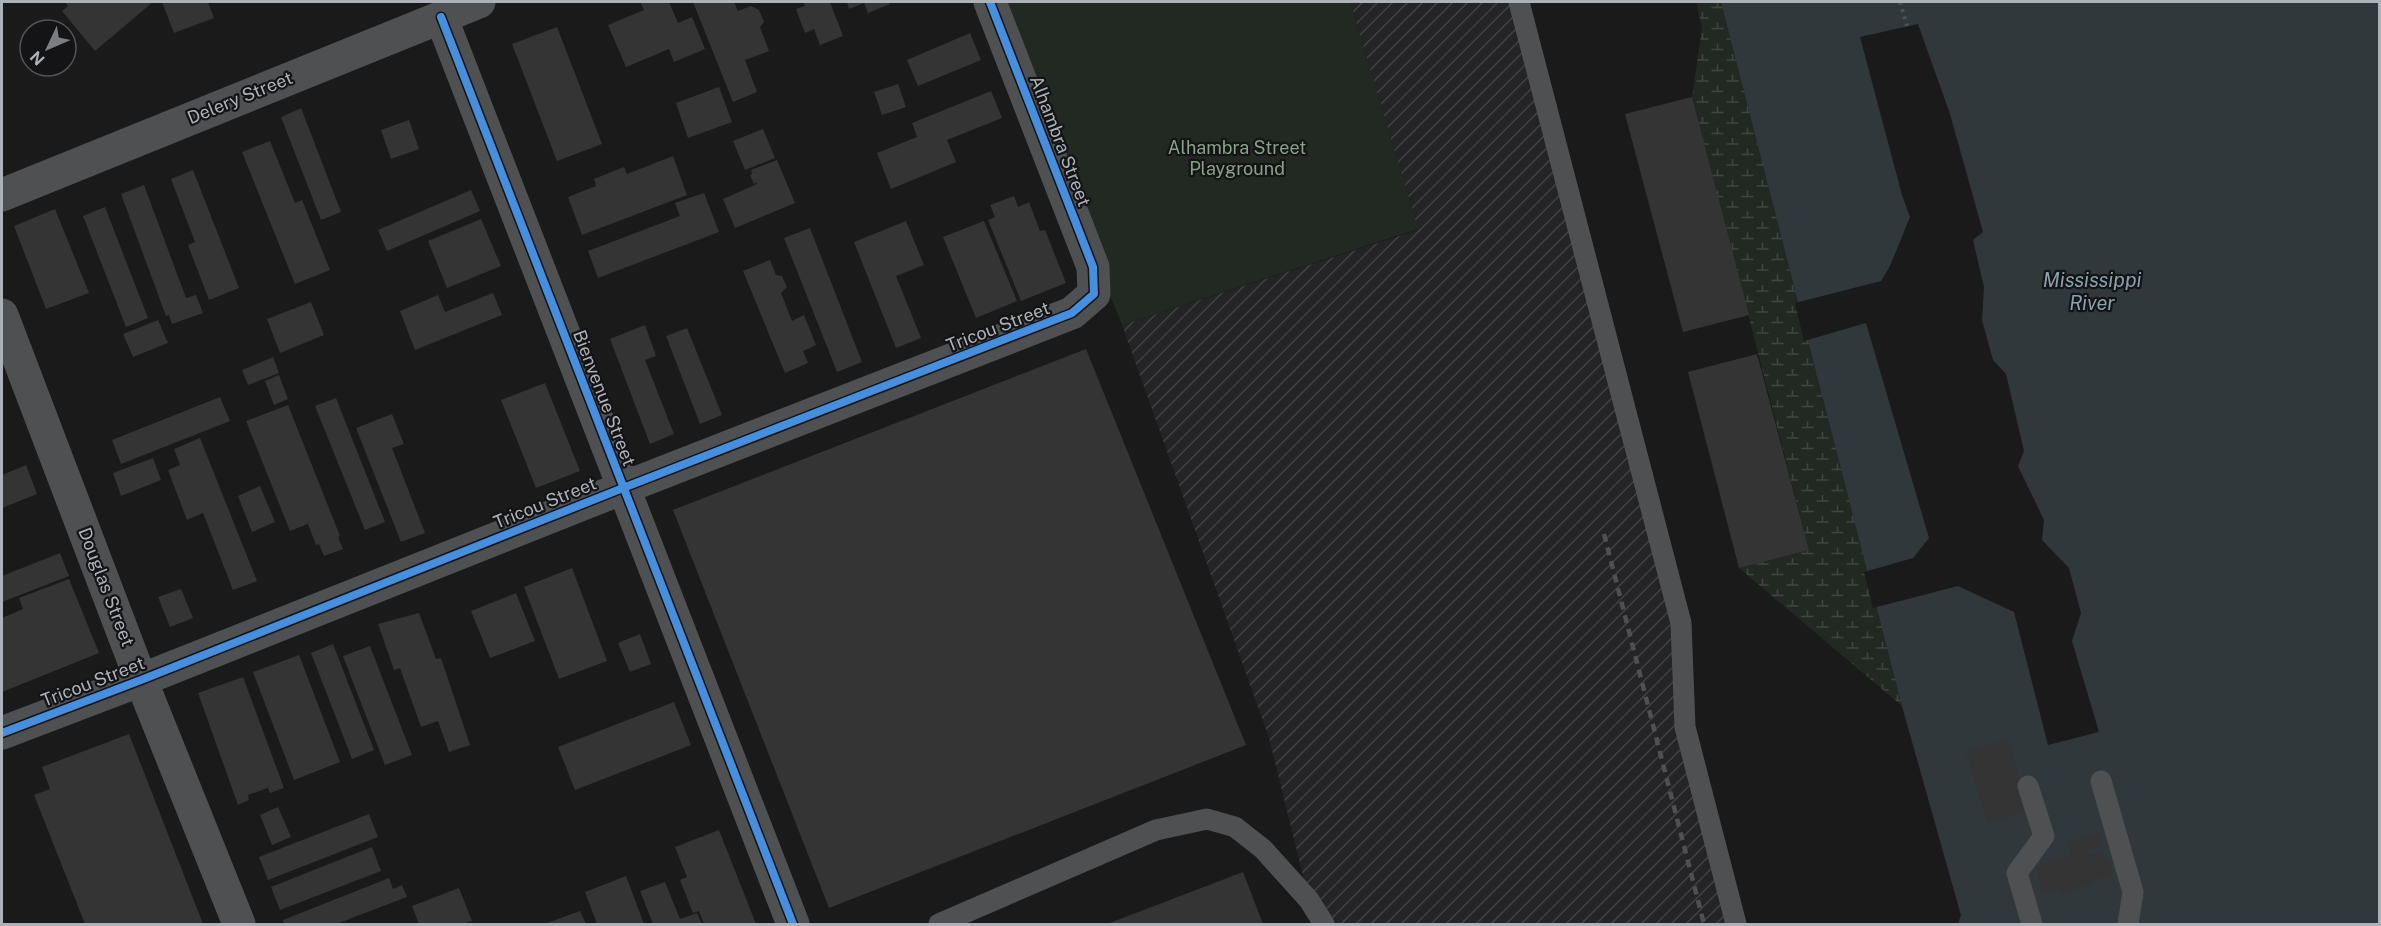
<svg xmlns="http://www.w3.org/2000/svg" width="2381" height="926" font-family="'Public Sans',sans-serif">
<defs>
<pattern id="industrial-furrows" width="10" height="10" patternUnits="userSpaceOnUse" patternTransform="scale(1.5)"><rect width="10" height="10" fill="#242426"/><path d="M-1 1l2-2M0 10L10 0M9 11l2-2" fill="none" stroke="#414143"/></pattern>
<pattern id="wetland-marsh" width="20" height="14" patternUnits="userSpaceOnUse" patternTransform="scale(1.5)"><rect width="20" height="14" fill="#222822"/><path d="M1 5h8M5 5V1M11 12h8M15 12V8" fill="none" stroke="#3f4540"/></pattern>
</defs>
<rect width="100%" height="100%" fill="#1a1a1a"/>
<path fill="url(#industrial-furrows)" d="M1350 2H1526L1681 623 1685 727 1736 924H1322L1309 900 1269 738 1122 325 1418 230Z"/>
<path fill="#222822" d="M992 2H1350L1418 229 1122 325Z"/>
<path fill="url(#wetland-marsh)" d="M1696 2H1816L2012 924H1958L1961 915 1902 706 1739 568 1809 550 1692 97 1702 28Z"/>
<path fill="#30383c" d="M1721 2H2379V924H1958L1961 915 1902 706Z"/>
<path fill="#1a1a1a" d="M1918 24 1950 114 1983 232 1973 240 1984 287 1982 320 1993 360 2006 374 2024 451 2018 466 2044 520 2042 540 2069 568 2081 613 2072 641 2099 732 2048 745 2014 612 1958 586 1873 608 1864 572 1913 558 1929 538 1866 323 1804 341 1795 303 1881 281 1890 266 1910 217 1902 195 1860 37Z"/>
<path fill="#343435" d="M65 2H153L95 51 62 11 68 6Z
M162 2H208L214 18 174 33Z
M640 2H669L678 23 692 17 705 49 674 62 669 49 626 67 608 25 644 10Z
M693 2H734L738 11 751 6 759 10 764 22 760 27 769 51 745 60 757 92 733 102Z
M803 2H830L843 36 820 45 814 29 805 33 796 9 805 6Z
M847 2H889L890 4 868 13 864 3 849 9Z
M557 27 602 144 557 161 512 44Z
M970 33 981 60 918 86 907 60Z
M898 84 906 107 882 115 874 92Z
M719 87 732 122 688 138 676 103Z
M991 91 1002 118 947 140 956 162 891 189 877 153 917 137 912 123Z
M1692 97 1749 315 1683 332 1625 114Z
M301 108 341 212 321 220 281 117Z
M409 120 419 149 391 159 381 130Z
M763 129 775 158 745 170 733 141Z
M270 141 295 203 302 200 330 270 295 284 242 152Z
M673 156 687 195 582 235 568 197 596 186 594 179 624 167 627 174Z
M777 160 795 203 735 228 723 199 757 184 756 182 754 184 750 175 752 174 751 170Z
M193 170 239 288 209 300 188 245 195 242 171 179Z
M144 185 186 298 196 295 203 313 172 324 169 315 166 316 121 194Z
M471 190 480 211 387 251 378 230Z
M704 193 719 232 598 278 588 251 680 216 675 203Z
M1014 196 1018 207 1029 202 1040 231 1045 230 1066 283 1021 301 988 220 995 217 990 205Z
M105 207 148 318 126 327 83 216Z
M55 209 89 293 46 309 14 226Z
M481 219 501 266 447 288 428 241Z
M906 221 924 265 896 276 921 338 896 348 854 242Z
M984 221 1017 301 976 318 943 237Z
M810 228 862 362 837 372 784 238Z
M770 260 776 275 782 276 787 287 781 293 792 321 804 315 816 345 803 351 808 363 785 373 743 271Z
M493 293 502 315 415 350 400 311 438 295 445 312Z
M311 302 324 335 280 353 267 319Z
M158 320 168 343 133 357 123 334Z
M645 325 656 356 645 360 674 434 650 444 610 339Z
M687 328 722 415 700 424 666 336Z
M1086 349 1246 745 829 908 673 510Z
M1757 354 1809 550 1739 568 1688 372Z
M273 357 279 373 248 385 242 370Z
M279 375 288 399 274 405 265 381Z
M545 383 580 471 536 488 501 400Z
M220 397 230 421 121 464 112 440Z
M336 398 385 522 365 530 315 406Z
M288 405 340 536 338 537 343 549 324 556 319 544 316 545 308 524 290 531 246 421Z
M392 414 404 444 392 448 425 533 401 542 356 428Z
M200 438 257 581 233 590 203 513 187 520 168 470 180 465 174 449Z
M153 458 161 480 121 496 113 473Z
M26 465 37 494 2 508V475Z
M260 486 275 522 252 532 238 496Z
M60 553 69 576 2 602V576Z
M572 568 607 661 559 679 524 587Z
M69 579 99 653 2 692V618L23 609 19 598Z
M181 589 193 618 170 627 158 597Z
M516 593 535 641 490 658 471 611Z
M419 613 436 659 441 658 470 745 449 752 438 721 421 727 400 668 394 670 378 624Z
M640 634 651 664 630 672 618 643Z
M333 644 374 750 352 759 311 653Z
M370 646 412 755 385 765 343 656Z
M299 655 340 762 294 780 253 672Z
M243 677 284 788 270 793 268 788 248 795 249 800 238 805 198 693Z
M674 702 691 745 575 790 558 747Z
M129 734 203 924H85L34 795 50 789 42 767Z
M2008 739 2029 811 1987 822 1966 751Z
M278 807 291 837 272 845 260 815Z
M369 814 378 837 268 880 259 857Z
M719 830 756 924H704L699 911 693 913 680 880 687 877 675 847Z
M2098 834 2101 847 2087 850 2088 854 2103 851 2105 861 2110 859 2114 875 2092 880 2093 884 2061 893 2059 888 2043 892 2036 867 2071 855 2067 842Z
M372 847 381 871 280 910 271 887Z
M1243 872 1263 924H1107Z
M626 876 644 924H597L585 892Z
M389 878 393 889 402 885 407 897 336 924H284L283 920Z
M665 882 680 919 697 913 702 924H653L640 891Z
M459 888 472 921 461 924H419L412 906Z
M580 911 586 924H544Z"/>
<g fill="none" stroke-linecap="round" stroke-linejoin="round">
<path stroke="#505153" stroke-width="4" stroke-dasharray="3 4.5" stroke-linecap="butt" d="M1900 2 1907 26"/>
<path stroke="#4f5052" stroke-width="21" d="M1519 2 1681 623 1685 727 1736 924
M2101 781 2133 892 2128 924
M2028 786 2044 836 2017 873 2032 924
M939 924 1156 830 1207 819 1235 827 1263 849 1309 900 1324 924"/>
<path stroke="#4f5052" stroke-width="33" d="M441 17 793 924
M2 195 479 2
M2 315 141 680 239 924
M2 733 141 680 623 488 1072 313 1094 294 1093 267 990 2"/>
<path stroke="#4f5051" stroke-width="4.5" stroke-dasharray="8 6" stroke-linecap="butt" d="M1604 534 1704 924"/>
<defs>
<path id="cycleway" d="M441 17 793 924
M2 733 141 680 623 488 1072 313 1094 294 1093 267 990 2"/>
</defs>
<use href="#cycleway" stroke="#141416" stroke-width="11"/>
<use href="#cycleway" stroke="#468fdf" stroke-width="8"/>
</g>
<g text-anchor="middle" stroke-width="4.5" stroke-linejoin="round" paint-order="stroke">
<g font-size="18" fill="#adb2b9" stroke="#141416">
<text transform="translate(240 98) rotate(-22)" y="6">Delery Street</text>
<text transform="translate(1060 141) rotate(69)" y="6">Alhambra Street</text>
<text transform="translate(998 327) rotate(-21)" y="6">Tricou Street</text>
<text transform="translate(604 398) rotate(69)" y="6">Bienvenue Street</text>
<text transform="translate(545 503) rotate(-22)" y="6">Tricou Street</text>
<text transform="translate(106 587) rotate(69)" y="6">Douglas Street</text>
<text transform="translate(93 682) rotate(-21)" y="6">Tricou Street</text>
</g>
<g font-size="18" fill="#87a286" stroke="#141416">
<text x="1237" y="154">Alhambra Street<tspan x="1237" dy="21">Playground</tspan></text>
</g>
<g font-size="20" font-style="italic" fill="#88a2b0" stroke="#141416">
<text x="2092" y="287">Mississippi<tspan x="2092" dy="23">River</tspan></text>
</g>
</g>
<rect width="2381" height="926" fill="none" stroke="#adb2b9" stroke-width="6"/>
<g transform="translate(48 48) rotate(226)"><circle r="28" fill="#141416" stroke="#515357" stroke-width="1.5"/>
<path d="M0-4.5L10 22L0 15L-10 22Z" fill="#7a7d81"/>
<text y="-9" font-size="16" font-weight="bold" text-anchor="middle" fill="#adb2b9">N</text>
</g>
</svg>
